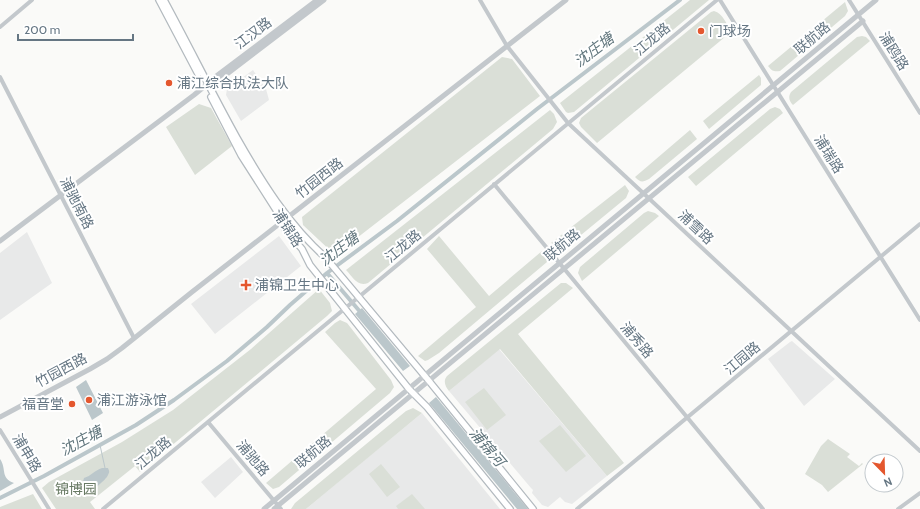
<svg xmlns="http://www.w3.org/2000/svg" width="920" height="509" font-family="Cabin,'Noto Sans SC',sans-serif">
<rect width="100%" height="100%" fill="#fafaf8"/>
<path fill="#e8e9e9" d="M253 70 266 89 269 100 241 121 226 95 227 89Z
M27 232 52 283 0 320V253Z
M279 236 301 266 215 334 191 304Z
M792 341 835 379 804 406 768 359 790 342Z
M499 349 607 476 572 504 565 502 560 497 548 507 542 505 532 493 533 490 531 488 449 391Z
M422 413 500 509H306L355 468Z
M231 457 243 472 215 498 201 482Z"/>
<path fill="#dadfd7" d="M690 0H709L574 112 568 113 566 112 560 103Z
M845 2 848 11 845 16 780 71C774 72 772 71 768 66Z
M714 11C723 13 727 25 731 32L597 143 581 127 579 123 581 118 711 12Z
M862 36 866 37 870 41 793 105C789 101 788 97 791 92L857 37Z
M502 57 512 59 540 96 335 255 303 225 302 217Z
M759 75 761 78V85L709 129 703 121Z
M199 104 211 108 232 146 195 175 166 127Z
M775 107 780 109 783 113 696 186 688 177 770 109Z
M550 110 554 114 557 122 553 129 368 283C357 287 353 277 346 270Z
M690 130 697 139 649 179C642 183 640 182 635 177Z
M625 185 629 191 626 198 564 249 560 250 551 243Z
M648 211 655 213 659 216 582 281 578 273 580 267 644 213Z
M439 236 489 296 542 251 547 258V262L439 353 428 360 425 361 418 356 476 307 427 249Z
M561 283H566L573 288 518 334 624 463 607 476 500 349 449 391C445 386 443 381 447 376Z
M319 289 330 303 332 311 327 316 140 472 135 466 90 502 95 509H56L42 488 49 482 122 442 173 410 251 349Z
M340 320 347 323 351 328 391 380 394 387 390 393 279 487 273 489 266 483 376 389 325 332 335 323Z
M484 388 506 415 487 430 465 402Z
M413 408 422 413 306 509H291L295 503 406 411Z
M560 425 586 456 566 472 539 441Z
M828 439 850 454 847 457 859 466 862 463 863 464 828 492 822 485 805 474 821 446Z
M381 464 400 487 387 497 369 474Z
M33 494 42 509H0V507Z
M412 494 425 509H398L396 506Z"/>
<path fill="#bbc7cb" d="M362 308 410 366 403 371 355 314Z
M86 380 103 413 92 420 76 387Z
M436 397 528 509H517L429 403Z
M0 459C7 469 0 478 14 483L0 491Z
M102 468H108C109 471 110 471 108 475 106 480 92 491 87 493L81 488 84 478C91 476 95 470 102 468Z"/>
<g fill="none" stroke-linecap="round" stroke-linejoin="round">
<path stroke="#bbc7cb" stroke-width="1" d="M100 445 105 468"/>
<path stroke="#bbc7cb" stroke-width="4" d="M327 273 362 314
M0 498 44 476 136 425 174 400 227 361 267 327 290 305 327 273 397 221 537 109 680 0"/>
<defs>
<path id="secondary" d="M159 0 198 74
M164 0C189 46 212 93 237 138 262 182 288 224 326 258L429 381 533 509
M211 97 241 155 280 216 285 229 302 249 310 265 409 389 427 407 510 509"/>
</defs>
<use href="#secondary" stroke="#b3babf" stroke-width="8"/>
<path stroke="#c3c8cc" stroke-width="4" d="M480 0 507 46 568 123 920 451
M720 0 920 320
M849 0 920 113
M0 27 32 0
M0 77 134 338
M494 184 763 509
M208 422 281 509
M0 430 49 509
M103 509 717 0
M577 509 920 224
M898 509 920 493"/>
<path stroke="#c3c8cc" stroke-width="5" d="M206 86 210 87 324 0
M0 241 194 95 205 86 207 83 317 0
M0 417 90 369 107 359 122 348 192 292 566 0
M264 509 876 0
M274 509 863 21"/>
<use href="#secondary" stroke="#fff" stroke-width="5.5"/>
</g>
<g fill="#e4572e" stroke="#fff" stroke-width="1.5">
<circle cx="701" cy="31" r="4"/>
<circle cx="169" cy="83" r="4"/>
<path d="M244 279h4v4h4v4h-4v4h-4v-4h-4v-4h4z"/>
<circle cx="89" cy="400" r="4"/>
<circle cx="72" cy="404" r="4"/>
</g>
<g text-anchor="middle" stroke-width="4" stroke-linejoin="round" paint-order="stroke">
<g font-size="14" fill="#657683" stroke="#fff" text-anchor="start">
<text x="709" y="36">门球场</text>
<text x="177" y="88">浦江综合执法大队</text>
<text x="255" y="290">浦锦卫生中心</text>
<text x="97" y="405">浦江游泳馆</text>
<text x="64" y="409" text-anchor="end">福音堂</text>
</g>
<g font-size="14" fill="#657683" stroke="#fff">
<text transform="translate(253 33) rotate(-37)" y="5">江汉路</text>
<text transform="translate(812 38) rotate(-40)" y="5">联航路</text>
<text transform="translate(652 39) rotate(-40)" y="5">江龙路</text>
<text transform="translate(894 51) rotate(58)" y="5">浦鸥路</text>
<text transform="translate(829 154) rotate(58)" y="5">浦瑞路</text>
<text transform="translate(319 178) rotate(-38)" y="5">竹园西路</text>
<text transform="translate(77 203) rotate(63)" y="5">浦驰南路</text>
<text transform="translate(696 227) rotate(43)" y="5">浦雪路</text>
<text transform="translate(288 228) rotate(57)" y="5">浦锦路</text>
<text transform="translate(562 245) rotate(-40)" y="5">联航路</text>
<text transform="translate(403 246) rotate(-40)" y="5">江龙路</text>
<text transform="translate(637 340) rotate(50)" y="5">浦秀路</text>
<text transform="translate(742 358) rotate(-40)" y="5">江园路</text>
<text transform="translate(61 370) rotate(-28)" y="5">竹园西路</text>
<text transform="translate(313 452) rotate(-40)" y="5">联航路</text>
<text transform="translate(27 453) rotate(59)" y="5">浦申路</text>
<text transform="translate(153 453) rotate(-40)" y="5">江龙路</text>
<text transform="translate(253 458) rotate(50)" y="5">浦驰路</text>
</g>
<g font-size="14" fill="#687a64" stroke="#fff">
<text x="76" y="494">锦博园</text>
</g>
<g font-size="15" font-style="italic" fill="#60757c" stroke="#fff">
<text transform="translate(594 50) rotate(-37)" y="5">沈庄塘</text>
<text transform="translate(339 249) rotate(-37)" y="5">沈庄塘</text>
<text transform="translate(81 441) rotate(-28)" y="5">沈庄塘</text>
<text transform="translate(487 447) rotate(50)" y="5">浦锦河</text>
</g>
</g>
<g transform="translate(884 473) rotate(157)"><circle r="19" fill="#ffffff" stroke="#c1c8cd"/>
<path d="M0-3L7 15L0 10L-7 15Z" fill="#e4572e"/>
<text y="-6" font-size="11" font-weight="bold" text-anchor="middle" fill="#657683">N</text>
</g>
<path d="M18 34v6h115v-6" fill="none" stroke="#657683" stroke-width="2"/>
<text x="24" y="34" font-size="12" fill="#657683" stroke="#ffffff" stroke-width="3" paint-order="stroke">200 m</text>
</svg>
